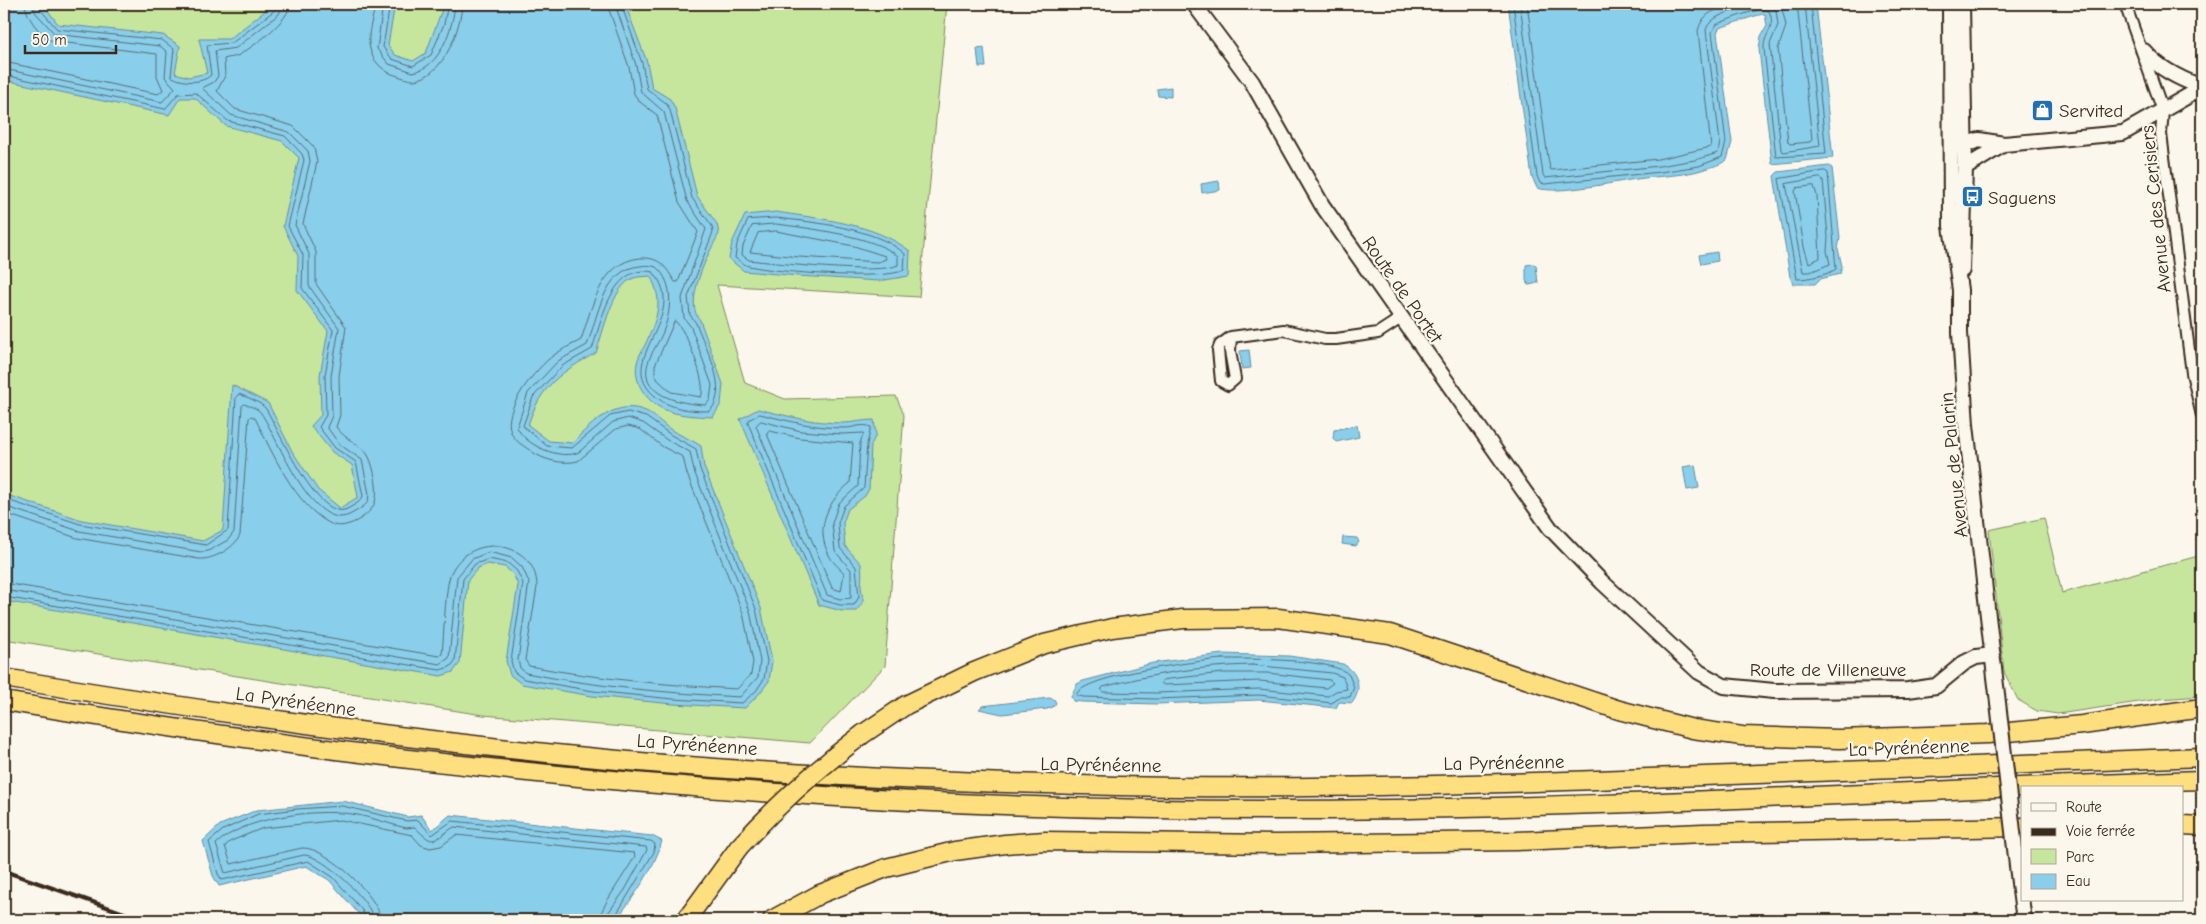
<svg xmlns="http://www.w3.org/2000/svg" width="2206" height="924" font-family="'Comic Neue',sans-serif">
<rect width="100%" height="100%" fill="#fbf7ec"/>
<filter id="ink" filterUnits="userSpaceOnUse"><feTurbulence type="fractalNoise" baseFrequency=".02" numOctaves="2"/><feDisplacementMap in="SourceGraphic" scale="10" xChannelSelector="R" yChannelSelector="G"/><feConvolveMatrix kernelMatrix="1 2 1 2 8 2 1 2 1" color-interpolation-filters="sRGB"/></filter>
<g filter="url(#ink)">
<path fill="#c6e59d" stroke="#80885e" d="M4 4H947L919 297 717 285 745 383 785 399 896 396 904 415 885 666 810 743 483 715 4 639Z
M2044 518 2062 593 2202 555V696L2159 699 2058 714 2037 711 2018 700 2004 672 1989 530Z"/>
<path fill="#89ceeb" stroke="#6a8c99" d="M4 4H43L58 24 163 35 180 46 175 73 189 77 207 73 199 39H229L274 4H395L388 45 395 55 413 61 426 53 444 4H625L647 62 652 88 670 99 675 108 697 196 717 224 719 234C708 253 683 303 700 320L723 384 721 404 713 417C697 416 678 416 663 409 646 401 633 382 637 363 638 357 642 351 645 345 656 321 665 301 650 276 645 277 639 276 634 278 613 284 603 333 596 353 561 372 541 385 528 425L549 441 572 443C592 423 617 397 648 412 657 417 664 426 673 431 682 436 692 440 701 446L704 467 761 608 772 661 769 681 759 694 745 708 673 704 592 696 522 684 510 675 506 661 518 585 513 574 505 567 488 564 478 568 468 580 460 663 453 672 441 676 4 601V494L82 520 203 541 223 530 232 385 268 403 292 451 318 490 340 508 358 497 352 465 332 452 311 426 321 415 320 375 328 331 297 290 298 256 283 226 299 158 282 141 226 126 195 98H180L169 115 4 80Z
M1508 4H1816L1833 158 1772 164 1759 49 1761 36 1767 26 1765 14C1757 14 1730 25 1719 28L1717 33 1732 142 1727 160C1718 166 1708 168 1698 171 1679 176 1657 176 1637 179 1613 182 1559 195 1537 188L1532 177Z
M984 48 986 67H979L977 49Z
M1171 87V97L1158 96 1157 89Z
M1829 166 1832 168 1840 238 1838 249 1842 266 1840 274 1820 279 1815 284H1793L1790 277 1774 176 1778 172Z
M1219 181 1220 190 1202 193 1201 184Z
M776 212C821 219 874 223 910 251L909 276 879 281 798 276 744 271 729 259 732 243 745 215Z
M1717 252 1718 261 1701 264 1699 255Z
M1533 264 1536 265 1538 283 1529 285 1526 280V265Z
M1249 350 1251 368 1242 369 1240 351Z
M758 409C787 416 814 423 843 423 853 423 862 420 874 420L876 435 871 445 869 489 865 496 848 509 843 523 845 546 861 564C862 571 862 577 861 584 861 598 868 598 856 611H842L819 605 740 419Z
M1357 425 1359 437 1336 442 1333 438 1334 430Z
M1695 465 1699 488 1687 490 1683 467Z
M1343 537 1357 538 1359 542 1356 546 1342 544Z
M1222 654 1289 656 1343 664C1358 672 1363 689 1352 703L1339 702 1336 708 1259 700 1157 704 1082 702 1073 701 1071 696 1077 684 1083 681 1153 663Z
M1049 698 1054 699 1056 703 1053 707 1047 709 1002 714 979 709 982 706Z
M343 801 408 817 421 815 432 830 450 815 652 836 662 841C654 870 634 896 616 920H364L329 880 306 866 219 886 213 876 203 841 220 825 257 810Z"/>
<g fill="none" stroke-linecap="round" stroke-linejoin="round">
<path stroke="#5a6c70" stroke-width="1" d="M39 4 40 9 57 29 162 40 174 49 171 76C181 83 202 84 211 75L207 45 232 43 275 10 277 4
M376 4C373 17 366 36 370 49 372 60 382 70 392 74 399 76 407 80 414 80 443 77 461 29 462 4
M383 4 377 49 389 64 413 72C440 68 453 28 455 4
M390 4 383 47 392 59 413 66 431 55 444 24 448 4
M1513 4 1537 176 1540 183 1545 184 1660 172 1699 166 1722 157 1726 142 1712 32 1717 24C1728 20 1760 6 1769 11 1777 29 1763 33 1764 49L1776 157 1826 154 1811 4
M1520 4 1543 175 1545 178 1659 166 1695 160 1718 153 1720 142 1706 30C1711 13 1738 11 1753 4
M1527 4 1547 151 1550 169 1552 170 1658 159 1711 147 1698 31C1703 11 1717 10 1734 4
M1769 4 1776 10 1778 25 1770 44 1781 150 1784 152 1820 146 1805 4
M1781 4 1786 26 1778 49 1788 142 1790 144 1810 142 1812 139 1797 4
M4 62 158 94 163 90 157 76V54L52 41C40 35 26 17 25 4
M4 69 162 102 175 88 165 77 167 52 160 46 55 34 35 12 33 4
M4 75 165 109 178 94 196 93 228 121 285 136 302 154 304 160 288 226 303 255 302 288 333 330 325 375 326 415 319 427 335 448 356 462 363 496C361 502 354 505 349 508 319 527 278 428 266 409 261 402 246 397 239 394L236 397 228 530 206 545 80 524 4 499
M1825 171 1828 173 1836 269C1828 275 1807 279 1797 279L1779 179Z
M1820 178 1823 180 1828 237 1827 251 1830 264 1810 272H1803L1786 184Z
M1814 186 1817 196 1820 258 1809 263 1804 247 1795 191 1797 188Z
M776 218C813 222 877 228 905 254L904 270C884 281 775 272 749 266 744 265 740 261 735 258L737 244 748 220Z
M776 224C808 228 874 236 898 256V265C879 275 776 263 749 260L742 255 743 246 752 226Z
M776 231 854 246 885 256 886 259 878 262 799 257 750 252 758 233Z
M675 321C686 329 708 385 701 397L671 392 658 380 655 375V366Z
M760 414C788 421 815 428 845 428 854 428 862 423 871 427L867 444 864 488 844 506 838 523 840 548 856 567 859 597 854 605H840L822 600 748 423 749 420Z
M761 421 801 431 842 434 864 433 860 443 858 486 839 503 832 523 835 551 851 570V598L840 599 827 595 756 426Z
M770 431 800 438 853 443 850 483C829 500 814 527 829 555 832 562 839 567 844 573L841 591 832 588 767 434Z
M4 506 79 531 201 552 208 551 228 540 234 532 242 406 244 404C249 406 258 408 261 413 277 436 314 538 353 513 358 510 364 507 368 502L369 494 362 460 339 444 327 427 332 416 331 376 339 328 309 286V254L295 225 310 161 308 151 289 132 231 115 202 88 214 82 218 76 215 51 236 48 279 14 283 4
M4 513 77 538 199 559C213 560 235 548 240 535L249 418 251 416 255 418C272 452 295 506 331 524 345 531 371 516 375 502 379 492 374 467 369 457 364 446 345 440 336 427L340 415 339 376 346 327 316 284V252L303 224 317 162 314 147 293 126 235 109 217 91 225 76 224 59C229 57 234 58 239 55 254 46 290 20 290 4
M4 583 439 656 442 654C444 636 445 586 451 573 470 531 537 540 537 587L525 660 529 666C598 679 667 685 737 689L751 674 753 662 743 613 687 474 683 457 663 447 640 429 628 426 616 429 578 461C562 465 543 460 531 451 524 446 514 441 511 432 501 410 537 367 554 355 562 349 572 345 581 340 592 308 600 262 640 258 660 257 665 266 675 282H678L698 232 679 202 657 115 640 102 634 94 629 67 607 4
M4 590 440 664 449 658 457 577 472 559 489 552 512 558 522 567 529 582 518 660 520 668 526 673C597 687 668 693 740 697L758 677 760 661 750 611 694 471 690 452 667 440 643 423 628 418 613 422 579 452C561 461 524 445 517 427L528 393 558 361 587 345C598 317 603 269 640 266 646 265 651 265 656 267 675 283 671 312 663 332 658 345 644 361 647 376 651 399 687 404 706 405L710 400 712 385 691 327 684 318 682 298 706 229 687 201 664 112 641 92 636 65 615 4
M4 597 440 670 450 667 455 661 463 579 475 564 489 559 508 563 517 571 523 583 511 661 514 672 524 679 593 691 673 699 742 703 756 691 764 679 767 661 756 609 700 469 696 449 671 435 646 417 628 412 610 416 572 448 547 446 523 426 533 397 562 366 592 349C602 321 611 263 653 272 692 317 612 360 655 396 670 409 690 411 710 411 730 388 705 348 696 323L690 315 688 297 713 232 712 226 692 198 670 110 666 103 647 89 642 63 621 4
M1222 659C1246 659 1335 658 1349 675L1354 687 1350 697H1338L1332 703 1259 695 1157 699 1083 697 1076 695C1084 675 1198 661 1222 659Z
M1252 665 1332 673 1343 677 1347 689 1336 691 1328 696 1259 689 1157 693 1103 692 1101 690 1103 687C1152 674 1201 666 1252 665Z
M1223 673H1267L1330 680 1333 683 1326 688 1260 681 1164 685 1161 683 1163 680Z
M367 920 362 910 333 877 308 861 222 880 218 874 209 842 223 830 258 814 297 809 342 806 407 821 418 820 432 835 452 821 651 841 655 844 654 852 613 920
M374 920C372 902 323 855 304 855L225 873 216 844C242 819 306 810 342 813 363 814 385 823 406 828L415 827C435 848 433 840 454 827L646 847 647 850 625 890 608 913 606 920
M381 920C380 898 326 846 302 848L231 864 225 846 231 841 263 828 341 820 412 835 421 845 430 848 441 846 456 835 634 853 635 856C628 870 599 909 599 920"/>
<defs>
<path id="street" d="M2125 4 2163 111 2161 134 2192 373 2202 416
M1231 337 1230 351 1235 379 1228 385 1221 381 1218 350 1220 345 1231 337 1284 330 1325 339H1336L1378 333 1401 318"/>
<path id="secondary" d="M1194 4 1252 82 1322 205 1550 528 1602 582 1699 672 1724 686 1774 691 1908 690 1936 686 1964 663 1976 657 1993 655
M1950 4 1951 226 1960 290V333L1966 425 1995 677
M2144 51C2159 69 2180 79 2202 87
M1958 147 1979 140 2004 144 2123 133 2202 88
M1965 168 2004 144
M1962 270 1965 168 1962 4
M2019 883 2024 920"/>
<path id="highway" d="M4 678C201 711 398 739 597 758 769 775 944 782 1117 786 1294 790 1472 785 1649 778 1833 772 2018 764 2202 757
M4 701C423 772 846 810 1272 810 1582 810 1892 791 2202 780
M863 734 906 705 974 672 1044 644 1112 628 1183 619 1278 618 1390 634 1619 710 1693 729 1742 736 1839 739 1988 734 2082 725 2202 708
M2182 825 2202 826
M686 920 739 847
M772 920 820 894 886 868 955 851 1005 844 1045 841 1275 844 1517 841 1703 833 2022 827"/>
</defs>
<use href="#street" stroke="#3b2a1e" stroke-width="14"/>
<use href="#secondary" stroke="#3b2a1e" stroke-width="18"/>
<use href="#highway" stroke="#3b2a1e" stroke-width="21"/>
<use href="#street" stroke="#fbf7ec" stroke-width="10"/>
<use href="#secondary" stroke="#fbf7ec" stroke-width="14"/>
<use href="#highway" stroke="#fedf80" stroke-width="18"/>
<path stroke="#3b2a1e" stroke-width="4" d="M4 871 144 920"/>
<defs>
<path id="secondary-bridge" d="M1995 677 2019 883"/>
<path id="highway-bridge" d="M739 847C777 805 818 768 863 734"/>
</defs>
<use href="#secondary-bridge" stroke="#3b2a1e" stroke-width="18" stroke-linecap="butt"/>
<use href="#highway-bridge" stroke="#3b2a1e" stroke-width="21" stroke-linecap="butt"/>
<use href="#secondary-bridge" stroke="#fbf7ec" stroke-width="14"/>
<use href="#highway-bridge" stroke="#fedf80" stroke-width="18"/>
</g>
</g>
<defs>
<symbol id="shop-square" viewBox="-11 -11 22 22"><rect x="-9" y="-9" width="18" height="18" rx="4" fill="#1f6fb2" stroke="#fbf7ec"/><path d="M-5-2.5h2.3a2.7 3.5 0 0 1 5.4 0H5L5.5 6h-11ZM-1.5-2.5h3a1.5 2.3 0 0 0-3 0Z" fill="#fff"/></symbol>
<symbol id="bus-square" viewBox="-11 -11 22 22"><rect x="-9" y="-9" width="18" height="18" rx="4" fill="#1f6fb2" stroke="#fbf7ec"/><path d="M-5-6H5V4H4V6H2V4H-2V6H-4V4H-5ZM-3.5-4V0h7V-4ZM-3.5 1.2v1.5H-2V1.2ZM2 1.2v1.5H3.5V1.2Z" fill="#fff"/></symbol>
</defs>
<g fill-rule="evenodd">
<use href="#shop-square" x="2030" y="98" width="25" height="25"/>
<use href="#bus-square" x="1960" y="184" width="25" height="25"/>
</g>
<g text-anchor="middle" stroke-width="4.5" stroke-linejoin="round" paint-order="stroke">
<g font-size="19" fill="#3b2a1e" stroke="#fbf7ec" text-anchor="start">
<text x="2059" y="117">Servited</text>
<text x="1988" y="204">Saguens</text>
</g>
<g font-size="19" fill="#3b2a1e" stroke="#fbf7ec">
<text transform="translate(2155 209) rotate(-96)" y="7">Avenue des Cerisiers</text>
<text transform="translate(1403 289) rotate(55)" y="7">Route de Portet</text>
<text transform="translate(1953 465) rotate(-96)" y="7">Avenue de Palarin</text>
<text x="1828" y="676">Route de Villeneuve</text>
<text transform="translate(296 701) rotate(8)" y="7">La Pyrénéenne</text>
<text transform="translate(697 744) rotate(4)" y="7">La Pyrénéenne</text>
<text transform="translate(1909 747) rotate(-2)" y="7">La Pyrénéenne</text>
<text transform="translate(1504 762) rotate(-1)" y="7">La Pyrénéenne</text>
<text transform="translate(1101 764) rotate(1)" y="7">La Pyrénéenne</text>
</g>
</g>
<rect width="2206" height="924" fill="none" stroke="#fbf7ec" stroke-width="20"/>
<rect x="10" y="10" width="2186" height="904" fill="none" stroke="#3b2a1e" stroke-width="2" filter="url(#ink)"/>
<rect x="2021" y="786" width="162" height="115" fill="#fbf7ec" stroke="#aea59a"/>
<rect x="2031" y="803" width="25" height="8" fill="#fbf7ec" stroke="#aea59a"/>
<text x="2066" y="812" font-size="15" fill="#3b2a1e">Route</text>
<rect x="2031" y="828" width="25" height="8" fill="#3b2a1e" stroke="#aea59a"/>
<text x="2066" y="836" font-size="15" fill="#3b2a1e">Voie ferrée</text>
<rect x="2031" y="849" width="25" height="15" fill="#c6e59d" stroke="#aea59a"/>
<text x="2066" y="862" font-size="15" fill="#3b2a1e">Parc</text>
<rect x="2031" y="874" width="25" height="15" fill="#89ceeb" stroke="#aea59a"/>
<text x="2066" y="886" font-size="15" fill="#3b2a1e">Eau</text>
<path d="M25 45v8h91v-8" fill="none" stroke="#3b2a1e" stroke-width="2.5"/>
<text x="32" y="45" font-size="15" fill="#3b2a1e" stroke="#fbf7ec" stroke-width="4" paint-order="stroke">50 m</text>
</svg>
